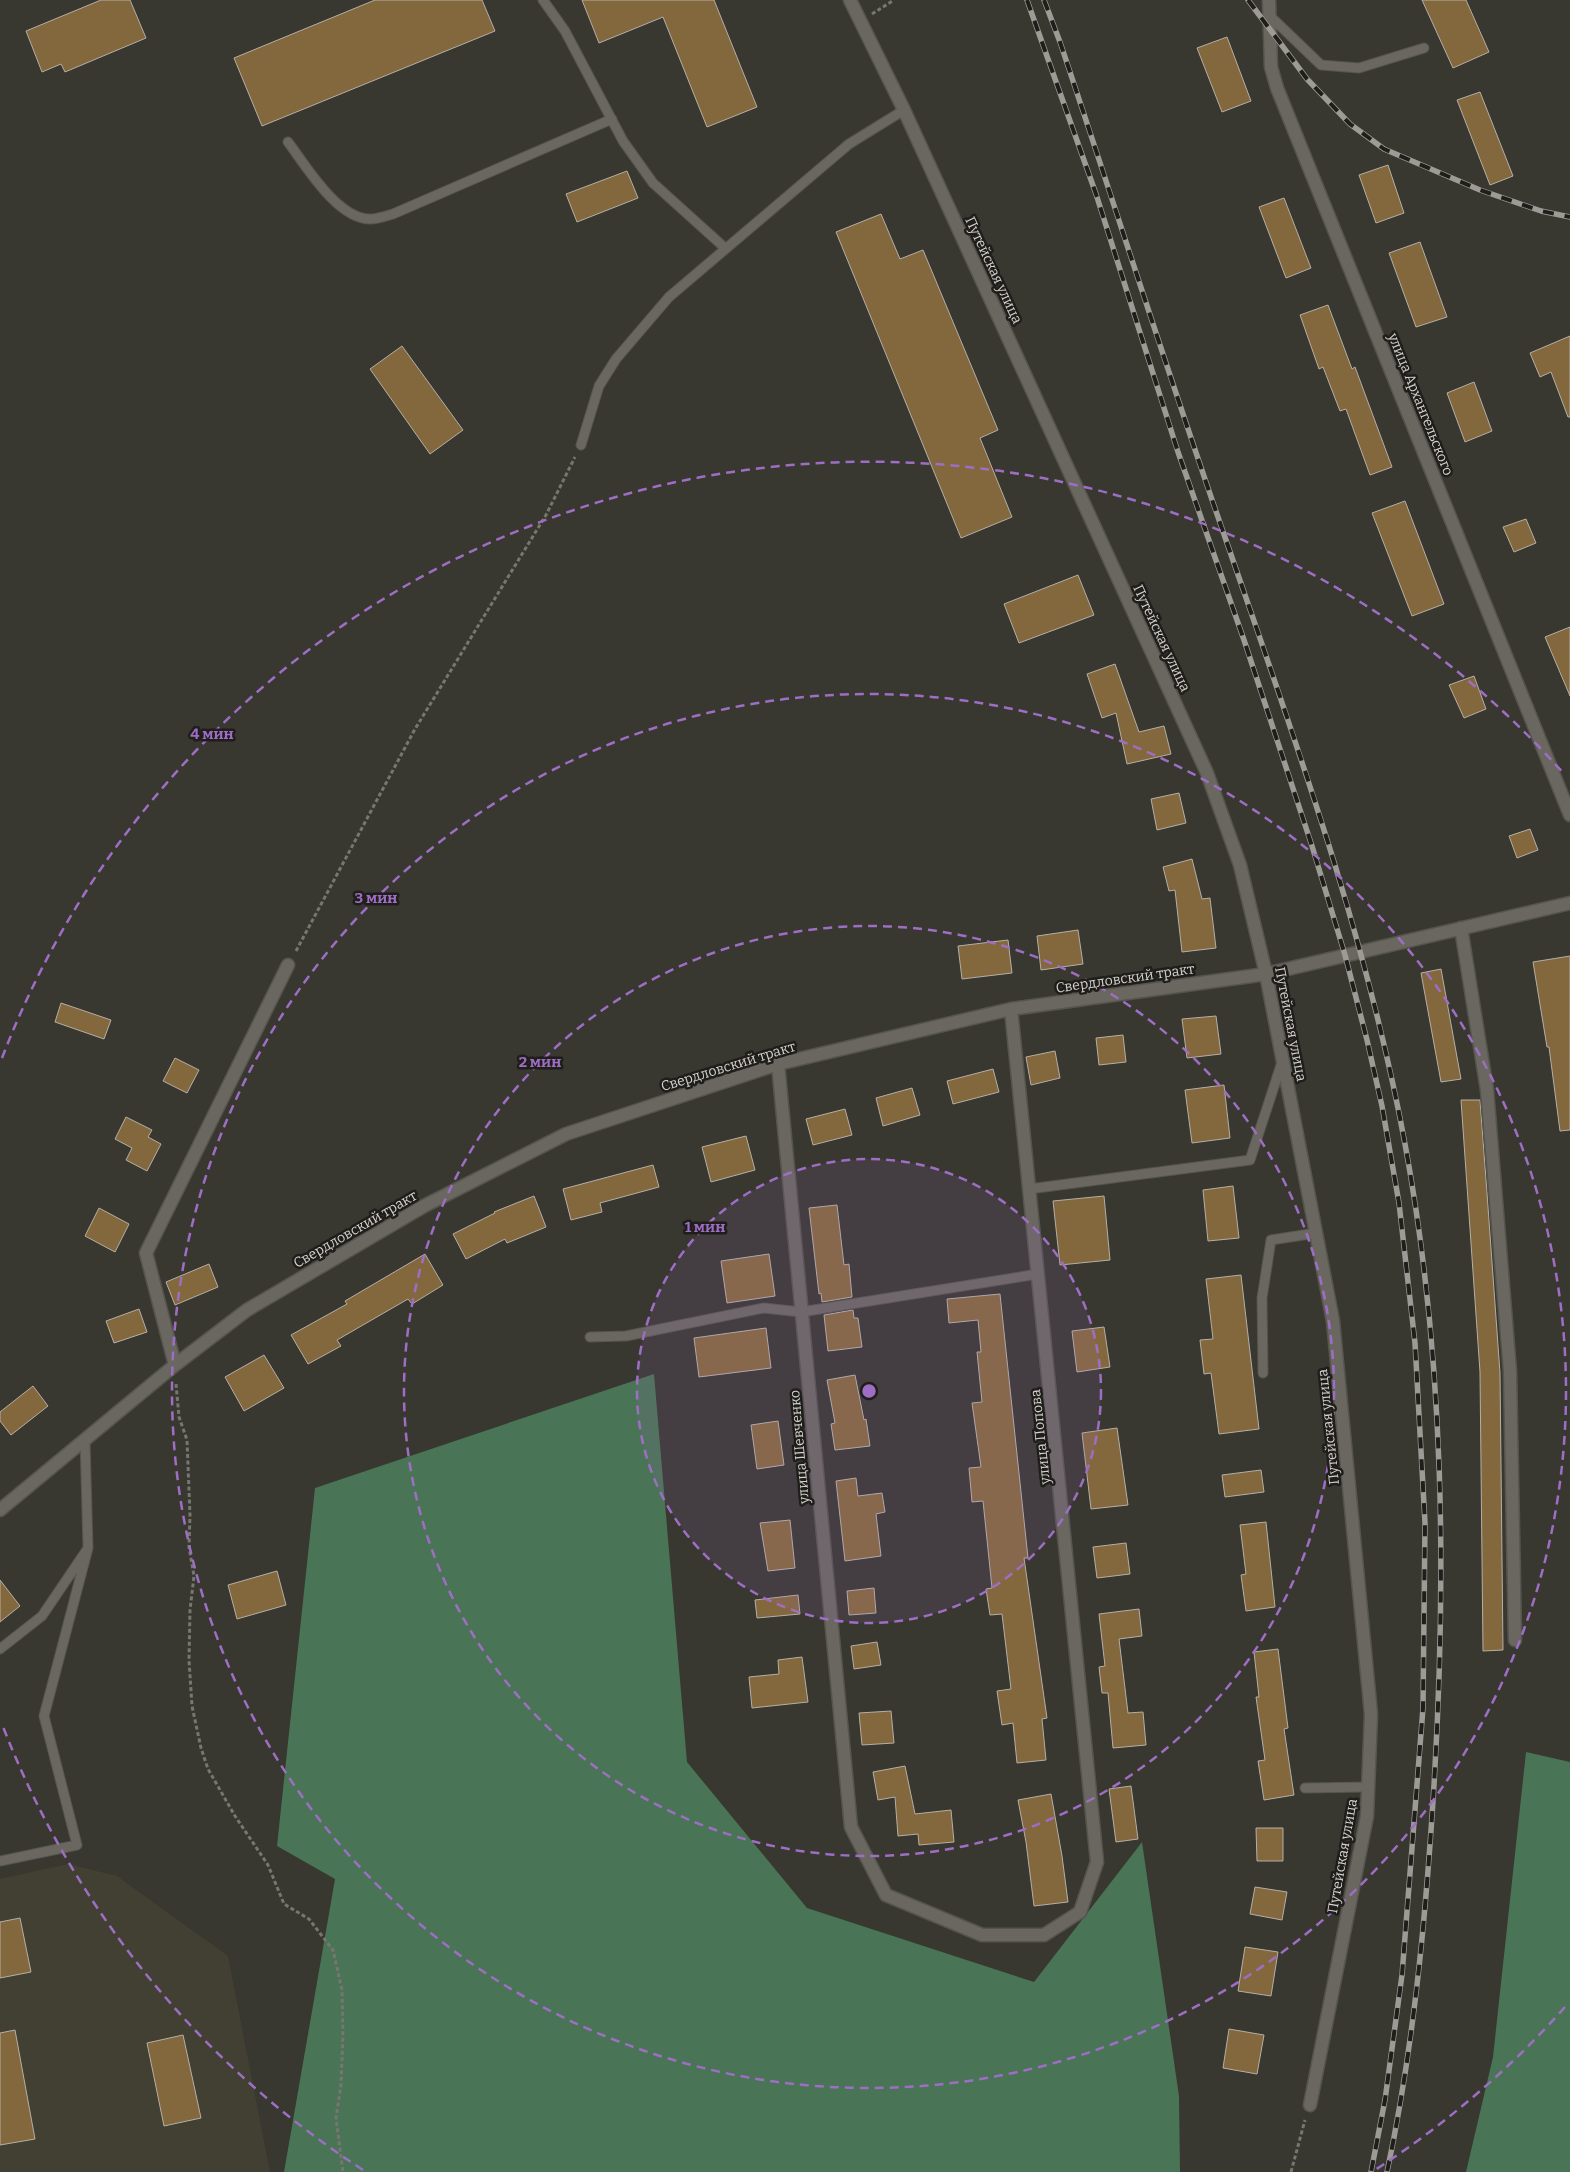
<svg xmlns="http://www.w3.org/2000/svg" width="1570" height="2172" font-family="Bitter,serif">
<rect width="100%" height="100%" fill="#383730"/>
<path fill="#424032" d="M68 1864 117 1876 228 1956 270 2172H0V1879Z"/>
<path fill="#497455" d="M654 1374 687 1762 807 1908 1034 1982 1142 1842 1179 2096 1180 2172H284L335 1879 277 1846 315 1488Z
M1526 1752 1570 1762V2172H1466L1493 2057Z"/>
<path fill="#84683d" stroke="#b5afa8" d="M101 0H130L146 38 65 72 61 64 42 72 26 31Z
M375 0H482L495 31 262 126 234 58Z
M582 0H714L757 107 707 127 663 17 599 43Z
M1422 0H1466L1489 52 1453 68Z
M1227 37 1251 101 1222 112 1197 48Z
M1480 92 1513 176 1490 185 1457 100Z
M1388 165 1404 213 1376 223 1359 175Z
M627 171 638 198 577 222 566 194Z
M1284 198 1311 268 1286 278 1259 207Z
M881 214 900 259 923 250 998 430 980 438 1012 517 961 538 836 232Z
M1420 242 1447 317 1416 327 1389 253Z
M1328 305 1352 369 1355 367 1392 467 1370 475 1346 409 1340 411 1323 367 1319 369 1300 315Z
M1570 336V417H1568L1551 372 1540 377 1530 353Z
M402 346 463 430 430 454 370 369Z
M1474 382 1492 431 1465 442 1447 393Z
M1405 501 1444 604 1412 616 1372 513Z
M1526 519 1536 543 1514 552 1503 527Z
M1078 575 1094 615 1019 643 1004 604Z
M1570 627V696L1545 637Z
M1115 664 1139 732 1164 726 1171 754 1127 764 1116 713 1102 718 1087 674Z
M1474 676 1486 709 1464 718 1449 685Z
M1179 793 1186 823 1157 830 1151 799Z
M1530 829 1538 850 1517 858 1509 836Z
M1192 859 1202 899 1210 898 1216 948 1182 952 1175 890 1169 891 1163 867Z
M1078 930 1083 964 1041 970 1037 936Z
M1008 940 1012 973 962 979 958 946Z
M1570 956V1130L1560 1131 1549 1047H1547L1533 962Z
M1441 969 1461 1079 1441 1082 1421 973Z
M61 1003 111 1020 104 1039 55 1022Z
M1216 1016 1221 1054 1187 1058 1182 1019Z
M1123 1035 1126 1062 1099 1065 1096 1038Z
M1055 1051 1060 1078 1031 1085 1026 1057Z
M175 1058 199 1070 187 1093 163 1081Z
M993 1069 999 1092 953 1104 947 1081Z
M1224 1085 1230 1138 1192 1143 1185 1090Z
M912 1088 920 1115 883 1126 876 1098Z
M1461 1100H1480L1487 1193 1500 1373 1503 1650 1483 1651 1480 1372Z
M845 1109 852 1135 813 1145 806 1119Z
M126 1117 152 1130 148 1137 161 1144 147 1171 126 1160 132 1148 115 1139Z
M746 1136 755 1170 711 1182 702 1147Z
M653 1165 659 1187 600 1203 602 1212 571 1220 563 1189Z
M1233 1186 1239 1238 1208 1241 1203 1190Z
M534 1196 546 1227 507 1243 505 1239 466 1259 453 1234 495 1213 494 1212Z
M1104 1196 1110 1260 1060 1265 1053 1201Z
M837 1205 844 1265 849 1264 852 1297 822 1302 821 1293 819 1294 809 1208Z
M99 1208 129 1224 115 1252 85 1236Z
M425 1254 443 1285 412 1304 408 1299 337 1340 341 1346 308 1364 291 1335 347 1304 345 1301Z
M769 1254 775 1296 727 1303 721 1261Z
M209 1264 218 1287 175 1305 166 1282Z
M1241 1275 1259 1429 1219 1434 1211 1373 1204 1374 1200 1340 1213 1339 1206 1279Z
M1000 1294 1028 1558H1024L1047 1718 1042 1719 1046 1760 1017 1763 1013 1723 1002 1725 997 1691 1011 1689 1002 1614 990 1615 986 1589 992 1588 983 1501 972 1502 969 1468 981 1467 972 1403 982 1402 977 1352H981L978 1320 949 1323 947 1299Z
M139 1309 147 1332 114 1343 106 1321Z
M853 1310 854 1318H858L862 1347 828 1351 824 1315Z
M1104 1327 1110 1367 1077 1372 1072 1331Z
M766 1328 771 1368 699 1377 694 1338Z
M264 1355 284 1388 244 1411 225 1377Z
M855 1375 864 1420 866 1419 870 1446 835 1450 831 1424 835 1423 827 1380Z
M33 1386 48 1406 11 1435 0 1421V1412Z
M778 1421 784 1465 757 1469 751 1425Z
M1117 1428 1128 1505 1091 1509 1082 1433Z
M1261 1470 1264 1492 1225 1497 1222 1475Z
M856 1478 858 1496 882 1493 885 1512 876 1514 881 1556 845 1561 836 1481Z
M790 1520 795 1568 768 1571 760 1523Z
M1266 1522 1275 1607 1246 1611 1241 1575 1246 1574 1240 1525Z
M1126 1543 1130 1574 1097 1578 1093 1547Z
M277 1571 286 1605 237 1619 228 1585Z
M0 1580 20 1606 0 1622Z
M874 1588 876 1613 849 1615 847 1591Z
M798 1595 800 1614 757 1618 755 1600Z
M1139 1609 1142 1636 1119 1639 1128 1713 1143 1712 1146 1745 1113 1748 1108 1693H1102L1099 1667 1105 1666 1099 1614Z
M877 1642 881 1665 854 1669 851 1646Z
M1278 1649 1288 1728 1284 1729 1294 1795 1264 1800 1258 1761 1265 1760 1256 1697H1259L1254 1652Z
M802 1657 808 1702 752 1708 749 1677 779 1674 778 1660Z
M891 1711 894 1743 862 1745 859 1713Z
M905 1766 915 1814 951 1810 954 1842 919 1845 918 1834 898 1836 895 1797 878 1800 873 1772Z
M1131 1786 1138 1839 1116 1842 1109 1789Z
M1051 1794 1062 1856 1068 1902 1034 1906 1026 1842 1018 1800Z
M1256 1828H1283V1861H1257Z
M1255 1887 1287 1892 1282 1920 1250 1914Z
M20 1918 31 1972 0 1978V1922Z
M1245 1947 1278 1952 1271 1996 1238 1991Z
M1229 2029 1264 2035 1257 2074 1223 2068Z
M15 2030 35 2139 0 2145V2033Z
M183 2035 201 2118 164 2126 147 2043Z"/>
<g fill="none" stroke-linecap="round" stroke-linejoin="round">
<defs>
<path id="service" d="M543 0 565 31 623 141 653 183 725 248
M1271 17 1321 65 1359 68 1424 48
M288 142C306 166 338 220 371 219 378 219 386 216 393 214L612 119
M581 445 599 386 616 359 669 297 849 144 904 110
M1029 1189 1250 1160 1282 1062
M590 1337 626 1336 764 1308 801 1312 1038 1274
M1263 1373 1262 1298 1271 1240 1316 1233
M0 1649 42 1616 88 1548 85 1440
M1305 1788 1368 1787
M0 1861 77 1845 44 1716 88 1548"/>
<path id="minor" d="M850 0 904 110 1207 773 1240 865 1266 974 1333 1321 1371 1714 1367 1816 1310 2105
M1461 928 1487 1090 1510 1371 1515 1640
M778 1064 851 1827 886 1895 982 1935H1044L1080 1912 1097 1862 1011 1009
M175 1365 146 1253 288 965
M0 1510 175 1365 247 1310 424 1206 566 1134 778 1064 1011 1009 1266 974 1570 903"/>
<path id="tertiary" d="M1269 0 1271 67 1277 88 1570 815"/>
</defs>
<use href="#service" stroke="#56544e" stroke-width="11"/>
<use href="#minor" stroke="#56544e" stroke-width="15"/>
<use href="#tertiary" stroke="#56544e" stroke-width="15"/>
<path stroke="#777670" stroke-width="3" stroke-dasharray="4 2.5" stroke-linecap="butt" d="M872 14 894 0
M296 951 415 729 546 515 575 457
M176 1384 179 1417 187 1440 190 1515 189 1547 194 1576 190 1610 189 1660 192 1706 201 1748 208 1769 235 1816 268 1865 284 1904 309 1919 333 1950 342 1990 343 2034 341 2085 336 2118 343 2172
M1291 2172 1305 2120"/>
<use href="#service" stroke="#69675f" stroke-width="9"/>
<use href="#minor" stroke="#69675f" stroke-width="12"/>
<use href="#tertiary" stroke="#69675f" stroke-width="12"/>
<defs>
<path id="rail" d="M1027 0 1096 194 1178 452 1244 640 1312 846 1345 955 1367 1040 1382 1106 1399 1203 1415 1343 1425 1523 1423 1708 1402 1975 1385 2100 1371 2172
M1044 0 1060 42C1116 209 1169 377 1227 543 1295 740 1367 938 1405 1144 1445 1360 1447 1582 1433 1801 1425 1925 1413 2050 1387 2172
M1248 0 1307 79 1350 124 1384 149 1480 190 1541 211 1570 217"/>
</defs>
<use href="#rail" stroke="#9c9b95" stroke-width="5.5"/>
<use href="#rail" stroke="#1f1e1b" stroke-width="4" stroke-dasharray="11" stroke-linecap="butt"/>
</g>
<circle cx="869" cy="1391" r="232" fill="#9e6ec5" fill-opacity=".12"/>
<g fill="none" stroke="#9e6ec5" stroke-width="2.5" stroke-dasharray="9 6">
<circle cx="869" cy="1391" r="232"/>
<circle cx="869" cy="1391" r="465"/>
<circle cx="869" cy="1391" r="697"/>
<path d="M1565 2007A929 929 0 0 1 1375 2170M363 2170A929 929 0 0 1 2 1724M2 1058A929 929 0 0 1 1565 775"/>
</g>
<g text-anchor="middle" stroke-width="5" stroke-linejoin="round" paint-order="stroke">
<g font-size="14" fill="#d3d2cd" stroke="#1f1e1b">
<text transform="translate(994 270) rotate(65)" y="5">Путейская улица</text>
<text transform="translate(1421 404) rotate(68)" y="5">улица Архангельского</text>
<text transform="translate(1162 638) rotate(65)" y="5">Путейская улица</text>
<text transform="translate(1125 978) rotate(-8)" y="5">Свердловский тракт</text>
<text transform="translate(1291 1024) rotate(79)" y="5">Путейская улица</text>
<text transform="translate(728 1066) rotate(-17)" y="5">Свердловский тракт</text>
<text transform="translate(355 1229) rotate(-30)" y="5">Свердловский тракт</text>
<text transform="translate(1328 1427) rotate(-96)" y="5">Путейская улица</text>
<text transform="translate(1040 1437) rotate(-96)" y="5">улица Попова</text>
<text transform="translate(799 1447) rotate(-95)" y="5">улица Шевченко</text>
<text transform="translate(1342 1856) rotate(-80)" y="5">Путейская улица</text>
</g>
</g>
<circle cx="869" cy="1391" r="8" fill="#9e6ec5" stroke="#1f1e1b" stroke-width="2.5"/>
<g font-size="15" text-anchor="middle" font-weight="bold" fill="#9e6ec5" stroke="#1f1e1b" stroke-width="5" stroke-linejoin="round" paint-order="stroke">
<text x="212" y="739">4 мин</text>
<text x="376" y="903">3 мин</text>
<text x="540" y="1067">2 мин</text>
<text x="705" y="1232">1 мин</text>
</g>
</svg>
